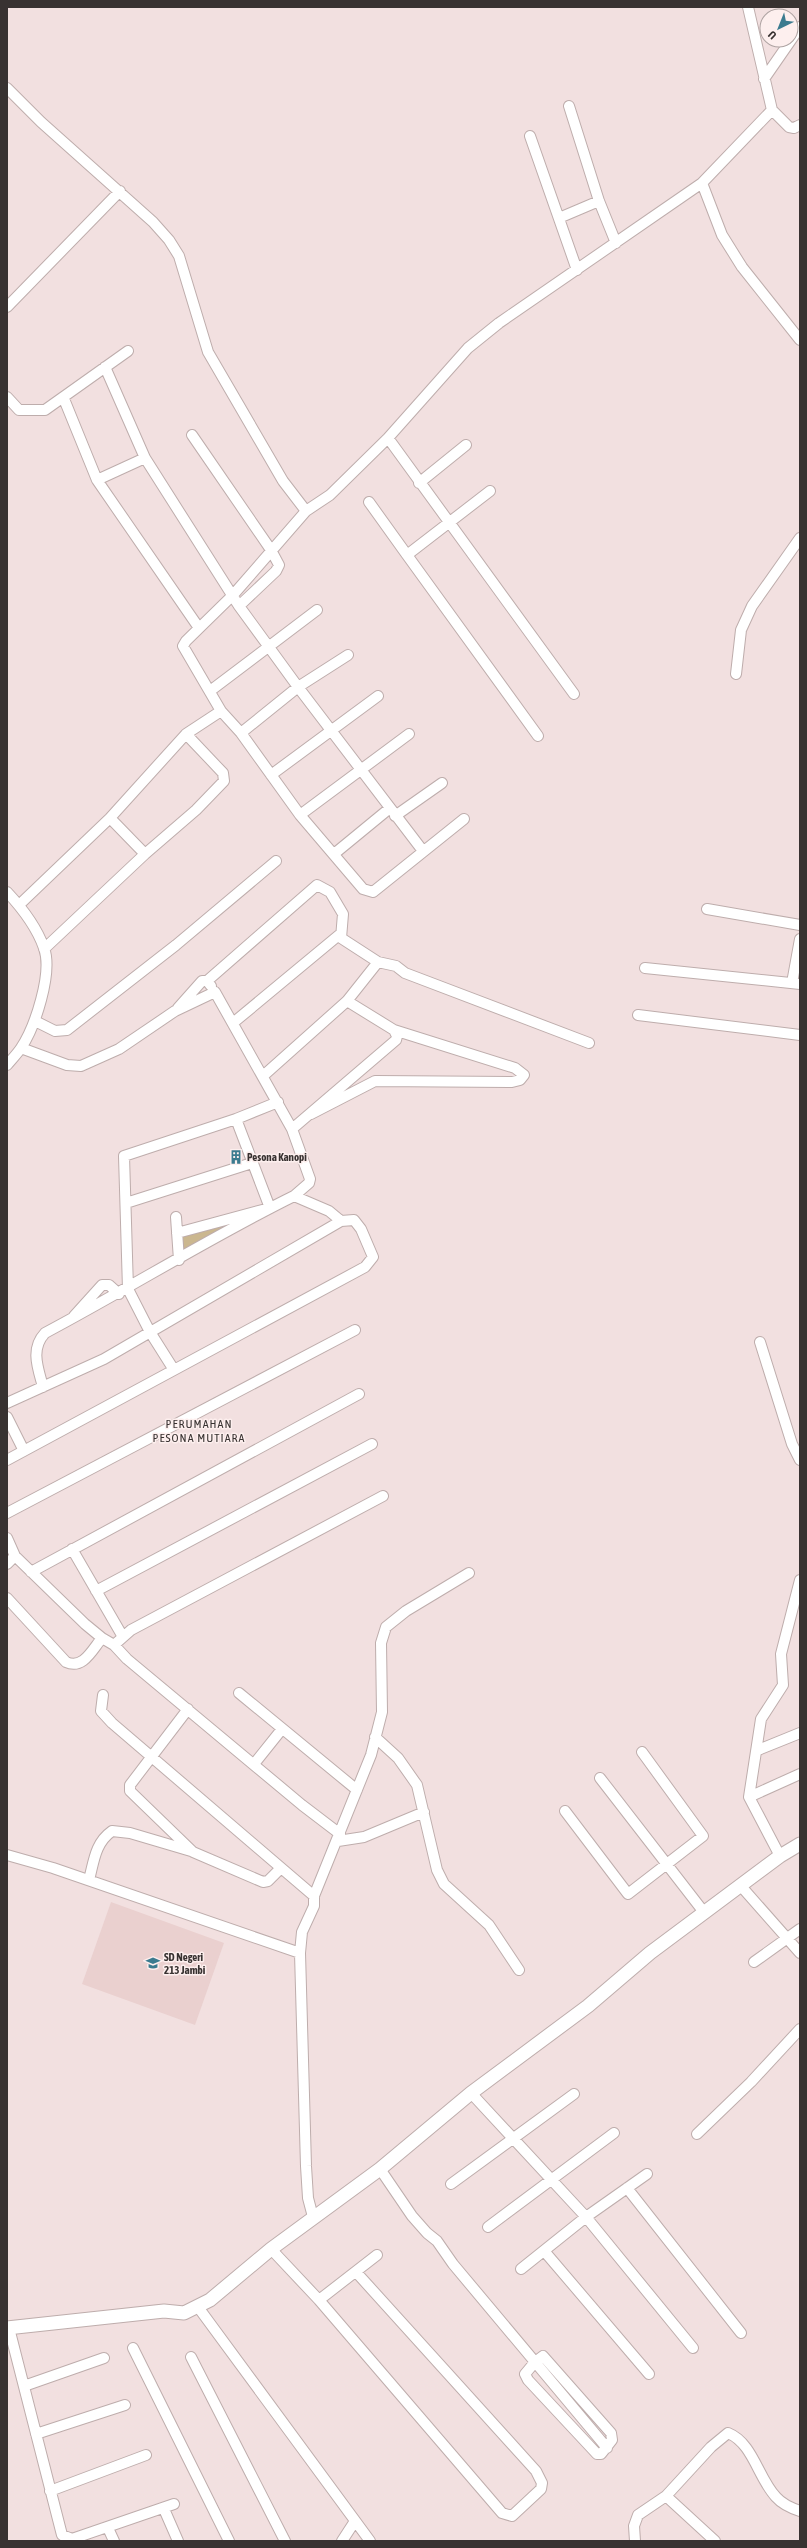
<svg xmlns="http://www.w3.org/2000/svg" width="807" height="2548" font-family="'Asap Condensed',sans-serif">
<rect width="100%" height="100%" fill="#f2e0e0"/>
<path fill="#ead0cf" d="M111 1902 224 1943 195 2025 82 1984Z"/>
<path fill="#cbb78f" d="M246 1218 182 1255 181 1236Z"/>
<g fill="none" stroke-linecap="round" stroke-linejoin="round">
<defs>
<path id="minor" d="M748 7 772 110 789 127 794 128 800 125
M764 79 800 27
M7 88 41 122 153 222 169 240 179 256 208 352 283 481 306 511
M569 106 599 201 616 243
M530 136 577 270
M702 183 722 235 742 267 800 340
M559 218 599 201
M7 307 120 191
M105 367 145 458 239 606 298 687 423 851
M7 397 19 410H45L128 351
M64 399 97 480 199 628
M192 435 271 550 279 565 276 571 239 606
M388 438 574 694
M97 480 145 458
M419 483 466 445
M490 491 407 555 538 736
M369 502 407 555
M736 674 741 630 752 606 800 538
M210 691 317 610
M241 733 298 687 348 655
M271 775 378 696
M300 815 409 734
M395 816 442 783
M110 818 145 854
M464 819 373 892 363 889 300 815 241 733 221 711 183 646 186 641 233 595 306 511 330 495 388 438 468 348 499 323 702 183 772 110
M334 854 390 808
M7 892C22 908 37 928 44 948 53 973 35 1027 21 1048 17 1054 12 1059 7 1065
M19 905 110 818 186 734 221 711
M707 909 800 925
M44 949 145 854 196 810 224 781 223 773 186 734
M645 968 800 984
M207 981 317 885 330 892 343 914 341 938 378 962
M792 983 800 939
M178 1008 202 981H207L211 986
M638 1015 800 1035
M35 1021 55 1031 67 1030 176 945 276 861
M233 1023 339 935
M21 1048 67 1065 81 1066 119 1049 175 1011 215 992 292 1129 310 1179 309 1183 294 1196
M263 1076 347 1001 378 962 396 966 405 973 589 1043
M311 1114 375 1081 512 1082 520 1080 524 1075 515 1068 394 1030
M292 1129 396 1040 397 1036 394 1030 347 1001
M126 1203 252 1163
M176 1217 179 1260
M177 1233 270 1208 236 1119
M74 1316 102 1285H109L119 1294
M760 1342 792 1444 800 1460
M174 1370 150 1332 128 1289 124 1156 236 1119 278 1102
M43 1387C38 1368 30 1349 45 1333 128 1289 209 1238 294 1196L329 1211 341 1221
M7 1403 104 1359 341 1221 354 1220 361 1229 373 1257 365 1267 7 1460
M7 1417 24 1451
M7 1513 355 1330
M7 1538 15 1556 85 1624 102 1638 114 1645 127 1659 302 1805 340 1834
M72 1549 123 1637
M7 1564 15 1556
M31 1572 359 1394
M96 1591 372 1444
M7 1598 66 1662C83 1670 92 1650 102 1638
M114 1645 131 1630 383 1496
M239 1693 357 1790
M103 1695 101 1711 112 1723 314 1896
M188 1709 130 1785V1791L193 1852 263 1882 268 1881 281 1868
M375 1737 398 1758 417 1785 437 1870 444 1884 489 1925 519 1970
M758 1750 800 1733
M254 1764 282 1729
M600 1778 703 1911
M749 1797 800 1774
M565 1811 628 1894 703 1836 642 1752
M338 1841 364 1837 424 1812
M7 1855 53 1868 300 1953
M780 1856 749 1797 761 1719 783 1685 781 1654 800 1580
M89 1880C94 1861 95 1843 112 1831L130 1833 191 1851
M740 1885 800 1953
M754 1962 800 1929
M471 2093 586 2217 693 2348
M697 2134 751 2082 800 2029
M380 2169 412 2216 427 2233 437 2241 453 2264 607 2448
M451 2184 574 2094
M627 2188 741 2333
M313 2217 308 2198 306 2166 300 1953 302 1932 314 1906V1896L371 1755 382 1712 381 1643 386 1627 406 1611 469 1573
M488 2227 614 2133
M271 2249 319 2300 502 2513 512 2516 541 2489 542 2483 536 2471 356 2272
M545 2252 649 2374
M521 2269 586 2217 647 2174
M319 2300 377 2255
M198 2307 370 2541
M9 2328 62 2535 72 2539 174 2504
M133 2348 229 2541
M543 2356 611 2433 612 2440 601 2454H597L528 2380 525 2374 535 2362Z
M191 2357 285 2541
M24 2386 104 2358
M36 2434 125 2405
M50 2491 146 2455
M666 2496 715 2541
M164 2509 178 2541
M108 2528 114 2541
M342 2541 355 2521
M635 2541 634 2526 638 2515 666 2496 711 2447 728 2433C753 2443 758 2478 776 2497 782 2504 791 2508 800 2511"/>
<path id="tertiary" d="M7 2328 164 2311 184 2313 210 2300 271 2249 380 2169 471 2093 588 2006 650 1953 780 1856 800 1844"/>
</defs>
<use href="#minor" stroke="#beadac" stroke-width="12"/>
<use href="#tertiary" stroke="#beadac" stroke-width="15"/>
<use href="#minor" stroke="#fff" stroke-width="10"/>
<use href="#tertiary" stroke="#fff" stroke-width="13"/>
</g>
<defs>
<symbol id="building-bare" viewBox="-9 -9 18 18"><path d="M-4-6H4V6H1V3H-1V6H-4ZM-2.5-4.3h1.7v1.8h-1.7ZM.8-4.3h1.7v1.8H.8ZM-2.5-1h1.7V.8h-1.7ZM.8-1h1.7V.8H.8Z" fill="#3b7b8f" stroke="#fdefee" stroke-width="2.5" paint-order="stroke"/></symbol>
<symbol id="school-bare" viewBox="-9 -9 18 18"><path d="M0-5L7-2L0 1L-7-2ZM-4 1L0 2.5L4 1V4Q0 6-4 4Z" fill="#3b7b8f" stroke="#fdefee" stroke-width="2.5" paint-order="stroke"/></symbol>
</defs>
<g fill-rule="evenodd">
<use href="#building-bare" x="226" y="1147" width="20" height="20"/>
<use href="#school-bare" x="143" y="1953" width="20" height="20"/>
</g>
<g text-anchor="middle" stroke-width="3" stroke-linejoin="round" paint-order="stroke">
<g font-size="11" font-weight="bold" fill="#383231" stroke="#fdefee" text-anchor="start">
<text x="247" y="1161">Pesona Kanopi</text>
<text x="164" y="1961">SD Negeri<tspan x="164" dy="13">213 Jambi</tspan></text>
</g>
<g font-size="12" letter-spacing="1" fill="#383231" stroke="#fdefee">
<text x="199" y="1428">PERUMAHAN<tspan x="199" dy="14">PESONA MUTIARA</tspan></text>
</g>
</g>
<rect width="807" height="2548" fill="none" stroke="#383231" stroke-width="16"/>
<g transform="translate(779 28) rotate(223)"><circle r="19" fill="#fdefee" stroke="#aea3a2"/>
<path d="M0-3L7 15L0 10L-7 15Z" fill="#3b7b8f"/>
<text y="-6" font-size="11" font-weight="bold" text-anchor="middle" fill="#383231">U</text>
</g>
</svg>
